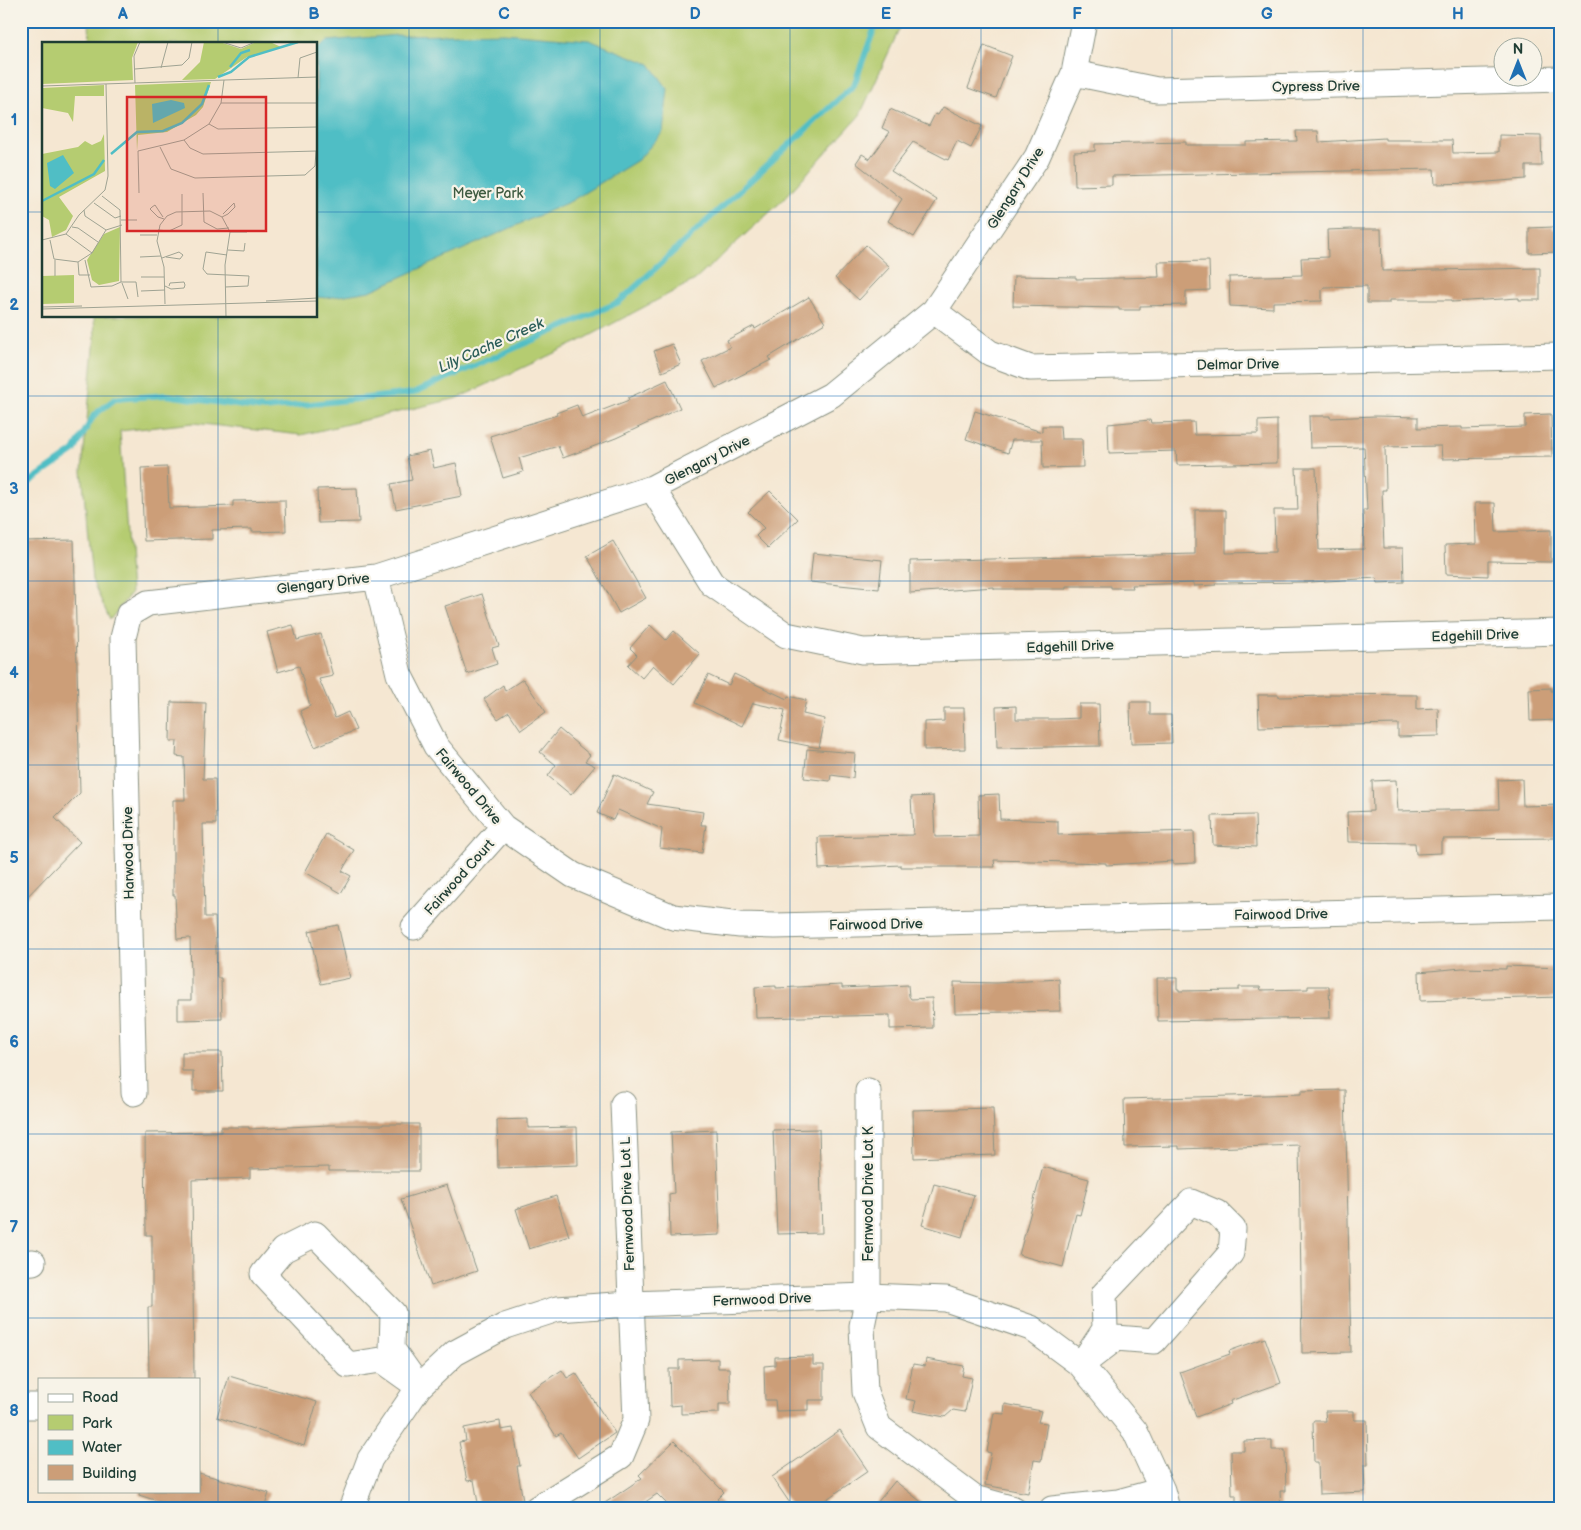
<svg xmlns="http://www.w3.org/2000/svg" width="1581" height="1530" font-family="'Balsamiq Sans',sans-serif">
<rect width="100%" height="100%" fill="#f7f3e8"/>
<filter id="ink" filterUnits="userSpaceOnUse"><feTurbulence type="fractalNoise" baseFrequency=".02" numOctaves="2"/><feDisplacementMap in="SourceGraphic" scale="10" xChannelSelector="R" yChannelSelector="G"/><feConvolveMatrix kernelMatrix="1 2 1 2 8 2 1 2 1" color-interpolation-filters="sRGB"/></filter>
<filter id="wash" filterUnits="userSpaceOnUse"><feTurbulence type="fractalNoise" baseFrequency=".0096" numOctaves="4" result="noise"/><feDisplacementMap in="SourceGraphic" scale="20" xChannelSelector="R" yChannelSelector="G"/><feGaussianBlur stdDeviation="1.12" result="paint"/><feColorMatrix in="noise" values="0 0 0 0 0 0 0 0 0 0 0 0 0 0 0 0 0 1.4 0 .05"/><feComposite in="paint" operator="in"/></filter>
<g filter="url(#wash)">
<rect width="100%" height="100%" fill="#f5e7d2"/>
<path fill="#b5cc71" stroke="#6a8452" d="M89 21H903L860 115 782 201 695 280 580 341 458 398 301 435 193 423 120 431 131 593 110 620 92 580 82 471 95 338 94 316H316V44H90Z"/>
<path fill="#50bec5" stroke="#387e7c" d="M504 33 589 40 650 64 668 89 663 132 638 160 571 201 370 291 327 298 316 297V49L327 41 398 35Z"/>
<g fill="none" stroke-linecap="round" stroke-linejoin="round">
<path stroke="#50bec5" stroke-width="6" d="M21 488 74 451 94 415 115 399 166 395 264 409 413 393 619 302 854 85 877 21"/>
</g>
<g id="blocks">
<path fill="#cc9e78" d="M984 45 1012 56 996 98 968 88Z
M943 107 982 126 971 148 957 141 948 160 913 142 891 171 937 200 914 237 888 221 902 199 856 163 862 154 870 159 890 132 882 128 890 109 929 126 935 114 938 115Z
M1296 131H1318L1319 142 1385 138V140H1452L1453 153 1499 152V135L1541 136 1542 166H1526V179L1475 183 1435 184 1434 169 1112 176V185L1075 186 1074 152 1095 151V144L1186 142V145H1246V142L1297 141Z
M1553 227V229H1560V252L1529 253V228Z
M1352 229H1381L1382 271 1540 268V300H1519V298L1452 302V300H1389V303H1367V286L1324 287 1322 290V301L1273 302V308L1230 306 1229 277 1302 275 1301 258 1328 257 1327 230Z
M866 245 890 267 859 300 835 278Z
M1209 261 1210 290 1186 291V305L1140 306V310H1119V308L1013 306 1014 276 1076 277V279L1159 277 1158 262Z
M809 297 825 323 769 357 771 360 716 388 702 361 730 347 727 340 754 326 755 329Z
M672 344 681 364 662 372 654 351Z
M667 380 680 408 616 438 563 458 558 446 519 458 523 472 503 478 490 436 557 415 556 413 577 405 582 418 629 400 628 398Z
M975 411 1042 432V426H1060L1061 439H1082L1083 467 1043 468 1042 440H1012L1008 453 966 439Z
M1551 414 1552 457 1442 459 1441 446 1385 447 1386 490H1382L1384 548H1403L1404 582 1378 583 1377 578 1311 582 1215 583 1216 585 1194 586V583L1132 585 1133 588H1111V586H1066V589H994V587L910 593V561L1195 554V510H1226V553L1275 552 1274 510H1298L1296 468H1316L1319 550 1364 549 1363 510H1367L1364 447 1310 448 1309 416H1330V418L1375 416 1418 417V428L1462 427V429L1525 427V415Z
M1150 420 1151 423 1194 422 1195 435 1258 434V421L1277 420V463L1177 465 1176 451 1109 453 1108 424Z
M430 451 434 468 456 463 462 496 396 509 391 484 412 480 407 456Z
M167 467 169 508 233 506V501L285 500 286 531 252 532V529L212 530V539L144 541 141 468Z
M357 488 359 522 318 523 317 489Z
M770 491 798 519 768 548 756 536 764 528 748 512Z
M1475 503H1495L1496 532 1551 530V562L1488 561V576L1446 574 1445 545 1476 544Z
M74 540 80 793 55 818 80 842 21 903V541Z
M613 541 646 598 619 613 587 556Z
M813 553 882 560 879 589 810 582Z
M482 594 499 646 492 648 497 664 467 674 445 606Z
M293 625 297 640 321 634 333 676 319 679 335 718 348 712 356 730 315 747 300 711 310 706 299 666 278 672 267 632Z
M650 625 666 640 674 631 700 654 674 684 653 665 642 678 628 665 637 655 630 648Z
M734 674 787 699 788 696 806 700 803 714 825 719 819 748 779 740 785 710 753 703 742 726 695 703 708 675 729 685Z
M523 679 546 712 521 730 509 712 498 719 484 699 503 685 505 691Z
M1551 688V691H1560V720L1530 721 1529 689Z
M1330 694 1417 695V709L1438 708 1439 736 1398 737V724L1259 727 1258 695H1279V697L1330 696Z
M171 702 206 703 203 779H215L216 824H203L205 917H215L217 978H221L222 1019 178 1020V1000H191V978L190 938 177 939 175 895H173V800H185L184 757 176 756 177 741H170Z
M1130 702H1150V715H1171L1172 743 1131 744Z
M1079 704H1099L1100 746 997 748 996 707 1016 706V719H1058L1079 718Z
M944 708H964L965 749 924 750V722L944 721Z
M559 729 590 755 585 761 595 766 571 795 548 776 556 765 540 752Z
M807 749 855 753 853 778 831 775 830 781 804 778Z
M614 774 653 792 647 804 703 812 701 825H706L702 853 660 848 662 829 618 810 613 820 597 813Z
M1522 779 1523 806 1560 805V838L1443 839V842H1441V853L1416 854 1415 843 1348 842 1347 812 1373 811 1372 781 1396 780 1398 811 1499 809 1498 780Z
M999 794 1000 819 1058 821V835L1194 831 1195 863 1173 864V861L1106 865V863L994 860 995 867H901V865L819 869 818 837 913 835 911 797 933 796 935 837 979 836 978 795Z
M1255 815 1256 847 1213 845 1212 816Z
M326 834 354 850 342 871 351 876 341 893 305 872Z
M338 925 350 978 321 984 309 931Z
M1506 966 1560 968V997L1420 1001 1419 972 1462 968 1506 969Z
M1157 978H1177V989H1179V991L1239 990V987H1260L1261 990 1308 989V986H1329L1330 1018 1158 1021Z
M1059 979 1060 1011 955 1013 954 982 996 983Z
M842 985V988L908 985 909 996 911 999 932 998 933 1028 890 1029V1015L756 1018 755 987 776 986V988Z
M182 1052H222L223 1091H193V1071H182Z
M1345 1090 1351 1352 1302 1353 1299 1145 1179 1149V1146L1125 1147 1124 1099 1301 1094V1091Z
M993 1108 995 1155 914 1158 913 1110Z
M528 1119V1128L577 1127 578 1165 498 1168 497 1120Z
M383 1124H419V1171H329V1167L250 1169V1178L192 1180 194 1379H149L148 1307H152V1235H146L145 1133 221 1132V1127H249V1129L329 1125H383Z
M819 1129 822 1233 777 1234 773 1130Z
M716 1130 720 1235 670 1237 669 1194 674 1193 671 1132Z
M1043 1167 1089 1179 1080 1215 1076 1214 1063 1267 1019 1255Z
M934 1184 974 1195 962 1237 922 1225Z
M447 1185 477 1271 431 1286 401 1199Z
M556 1196 569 1236 529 1249 516 1209Z
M1265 1338 1281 1383 1230 1401 1231 1404 1196 1417 1180 1372 1230 1354 1229 1351Z
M813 1356V1365H824V1400H808V1410L776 1411 775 1400H765L764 1366 775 1365V1357Z
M718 1359V1368H729L730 1404H719V1413L681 1414V1405L670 1406 669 1369H679V1360Z
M926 1359 964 1366 962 1376 972 1378 965 1412 953 1410 945 1417 913 1411 916 1401 906 1399 913 1364 925 1366Z
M562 1370 567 1378 576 1373 615 1433 578 1458 561 1433 556 1436 528 1392Z
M229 1376 317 1402 304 1446 217 1417Z
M1005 1404 1041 1411 1038 1422 1047 1423 1041 1461 1034 1460 1028 1493 985 1485 991 1453 987 1452 994 1413 1004 1414Z
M1325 1411H1354V1420H1367L1368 1465H1364L1365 1492 1319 1494 1318 1462H1314L1313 1421H1326Z
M500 1421 501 1430 513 1428 520 1466H517L523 1501 479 1509 474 1480 467 1481 459 1442 466 1441 464 1428Z
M840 1430 868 1471 812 1509H794L772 1477Z
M1272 1440V1450H1285L1286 1491H1280L1281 1509H1236V1495H1232L1231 1451H1244V1441Z
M674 1441 724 1492 717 1499 727 1509H672L657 1494 635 1509H596L642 1478 639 1475Z
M199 1473 269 1493 264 1509H182L139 1495 140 1491H199Z
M895 1481 930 1509H872Z"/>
</g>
</g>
<g filter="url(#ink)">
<use href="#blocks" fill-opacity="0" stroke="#8a9283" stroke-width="1"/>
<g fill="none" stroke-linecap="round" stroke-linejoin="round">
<defs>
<path id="minor" d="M1074 73 1157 90 1560 79
M934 311 990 353 1030 368 1560 356
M652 488 712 584 786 635 863 651 1560 632
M376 577 399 674 436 746 503 827 573 875 673 917 740 925 775 926 1560 907
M414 927 503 827
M868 1091V1296L862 1326 865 1392 879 1427 974 1498 1014 1509
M134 1093 123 638 129 614 148 603 376 577 652 488 831 395 934 311 1037 157 1074 73 1084 21
M1191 1202 1217 1213 1233 1229 1231 1253 1154 1341 1116 1338 1081 1365 1105 1329 1104 1294Z
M315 1234 393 1313 392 1349 419 1387 381 1360 348 1365 263 1274 283 1250Z
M21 1263 33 1262
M21 1406H39
M351 1509 370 1459 419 1387 455 1353 505 1326 557 1309 630 1304 868 1296 946 1299 1031 1328 1081 1365 1135 1431 1162 1490 1167 1509
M536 1509 621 1456 636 1420 623 1104
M1052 1509 1118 1502 1162 1490"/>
</defs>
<use href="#minor" stroke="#8a9283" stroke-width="27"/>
<use href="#minor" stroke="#fff" stroke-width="25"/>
</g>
</g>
<path fill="none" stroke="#1f6fb2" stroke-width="1" stroke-opacity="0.55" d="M218 21V44M409 21V1509M600 21V1509M790 21V1509M981 21V1509M1172 21V1509M1363 21V1509M21 212H44M316 212H1560M218 316V1509M21 396H1560M21 581H1560M21 765H1560M21 949H1560M21 1134H1560M21 1318H1560"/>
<g text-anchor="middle" stroke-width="4.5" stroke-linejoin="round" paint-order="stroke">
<g font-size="14" fill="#1f3d34" stroke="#f7f3e8">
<text transform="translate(1316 86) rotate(-1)" y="5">Cypress Drive</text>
<text transform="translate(1015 188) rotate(-58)" y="5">Glengary Drive</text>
<text transform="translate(1238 364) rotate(-1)" y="5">Delmar Drive</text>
<text transform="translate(707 460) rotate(-27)" y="5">Glengary Drive</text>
<text transform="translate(323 583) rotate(-7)" y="5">Glengary Drive</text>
<text transform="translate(1475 635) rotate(-2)" y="5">Edgehill Drive</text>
<text transform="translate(1070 646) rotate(-2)" y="5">Edgehill Drive</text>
<text transform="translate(469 786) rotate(50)" y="5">Fairwood Drive</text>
<text transform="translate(128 853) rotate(-91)" y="5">Harwood Drive</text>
<text transform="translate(459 877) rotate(-48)" y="5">Fairwood Court</text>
<text transform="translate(1281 914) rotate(-1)" y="5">Fairwood Drive</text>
<text transform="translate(876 924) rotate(-1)" y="5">Fairwood Drive</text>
<text transform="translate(868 1194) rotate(-90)" y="5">Fernwood Drive Lot K</text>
<text transform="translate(627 1204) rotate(-92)" y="5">Fernwood Drive Lot L</text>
<text transform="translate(762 1299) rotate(-2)" y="5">Fernwood Drive</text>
</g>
<g font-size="14" fill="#3d5a40" stroke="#f7f3e8">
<text x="488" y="198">Meyer Park</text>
</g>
<g font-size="15" font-style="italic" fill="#2b5d58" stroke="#f7f3e8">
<text transform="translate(491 345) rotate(-24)" y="5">Lily Cache Creek</text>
</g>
</g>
<g transform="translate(42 42)">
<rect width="275" height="275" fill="#f5e7d2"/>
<path d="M0 0H96L90 16 91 38 0 42ZM162 0H178L199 7 214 0H228L239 5 205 15 173 37 140 38 158 20ZM169 40 161 65 154 73 125 90 96 93 95 109 93 43ZM62 43V54H33L31 80 26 71 0 66V46ZM62 92 63 129 17 155 31 174 24 188 10 195 7 178 0 174V112L36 105 43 99 50 103 59 99ZM78 185 77 239 57 243 50 238 45 218 62 192ZM32 233V261L0 262V234Z" fill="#b5cc71"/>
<path d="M129 58 142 61 143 66 111 81 110 62ZM21 113 32 131 13 147 8 144 5 121Z" fill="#50bec5"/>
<path fill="none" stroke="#50bec5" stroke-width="2.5" d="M188 25 199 11 208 8M176 35 189 30 207 15 256 0M69 112 95 90 121 89 140 81 160 62 167 43M0 159 52 132 62 118"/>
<path fill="none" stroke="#9fa393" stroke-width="1" d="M180 0 199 6 213 0M119 26 126 0M93 27 140 23 147 16 150 0M256 36 258 16 275 10M93 41 92 14 98 0M0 44 275 35M179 61H275M167 82 176 87 275 85M142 98 148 106 161 112 275 109M118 105 129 127 153 136 263 133 273 124 274 109M97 151 96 109 142 98 167 82 179 61 182 38M161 151 162 180 175 187 187 186M52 161 73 176 79 174M110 165 108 167 116 175 122 177M110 165 113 163 121 175M42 168 43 174 64 188M181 172 192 161M180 175 186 172 193 165 192 161M79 178H95M30 185 36 186 56 200M116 188 127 189 140 183V152M188 190H205M24 192 50 211M98 193H115M0 198 24 192 37 173 63 148 66 134 64 42M8 198 12 217 36 220 50 211 64 188 80 183M186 208 202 209 203 201M98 215 119 214M120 216 137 210 141 213 138 217 124 215M13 218V234M43 218 49 245 70 244 79 240 78 168 60 154M36 220 37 233H48M99 235H122M79 240H94L96 255M80 241 86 257M123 244 129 247 142 246 143 243 142 240 128 241 127 244M183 245 206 244 207 234 165 232 161 227 164 210 185 213M99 249 123 248M224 259 275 256M123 262 122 225 115 199 118 183 125 174 134 170 168 169 180 175 188 190 183 223 184 275M0 265 40 264M0 267 275 259"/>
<path fill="#d62828" fill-opacity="0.15" stroke="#d62828" stroke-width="2.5" d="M85 55H224V189H85Z"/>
<rect width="275" height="275" fill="none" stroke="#1f3d34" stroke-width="2.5"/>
</g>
<rect width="1581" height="1530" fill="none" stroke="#f7f3e8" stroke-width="55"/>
<rect x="38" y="1378" width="162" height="115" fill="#f7f3e8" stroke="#a1aaa0"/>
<rect x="48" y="1394" width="25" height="8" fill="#ffffff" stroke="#a1aaa0"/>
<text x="82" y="1402" font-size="15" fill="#1f3d34">Road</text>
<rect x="48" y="1415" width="25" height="15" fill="#b5cc71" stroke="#a1aaa0"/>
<text x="82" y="1428" font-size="15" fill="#1f3d34">Park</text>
<rect x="48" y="1440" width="25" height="15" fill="#50bec5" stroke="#a1aaa0"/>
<text x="82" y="1452" font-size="15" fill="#1f3d34">Water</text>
<rect x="48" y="1465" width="25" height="15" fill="#cc9e78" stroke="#a1aaa0"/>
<text x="82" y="1478" font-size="15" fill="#1f3d34">Building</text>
<g transform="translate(1518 62)"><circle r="24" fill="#f7f3e8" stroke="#a1aaa0"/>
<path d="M0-4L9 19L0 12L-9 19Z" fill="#1f6fb2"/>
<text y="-8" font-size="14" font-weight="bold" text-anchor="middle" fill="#1f3d34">N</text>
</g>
<rect x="28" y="28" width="1526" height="1474" fill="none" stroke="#1f6fb2" stroke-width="2"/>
<g font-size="16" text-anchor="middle" font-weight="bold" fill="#1f6fb2">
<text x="123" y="19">A</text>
<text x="314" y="19">B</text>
<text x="504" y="19">C</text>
<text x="695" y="19">D</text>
<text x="886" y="19">E</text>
<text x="1077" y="19">F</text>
<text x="1267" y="19">G</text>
<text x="1458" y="19">H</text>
<text x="14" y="125">1</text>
<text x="14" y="310">2</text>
<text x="14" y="494">3</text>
<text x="14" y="678">4</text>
<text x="14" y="863">5</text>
<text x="14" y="1047">6</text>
<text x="14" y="1232">7</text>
<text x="14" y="1416">8</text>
</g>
</svg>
